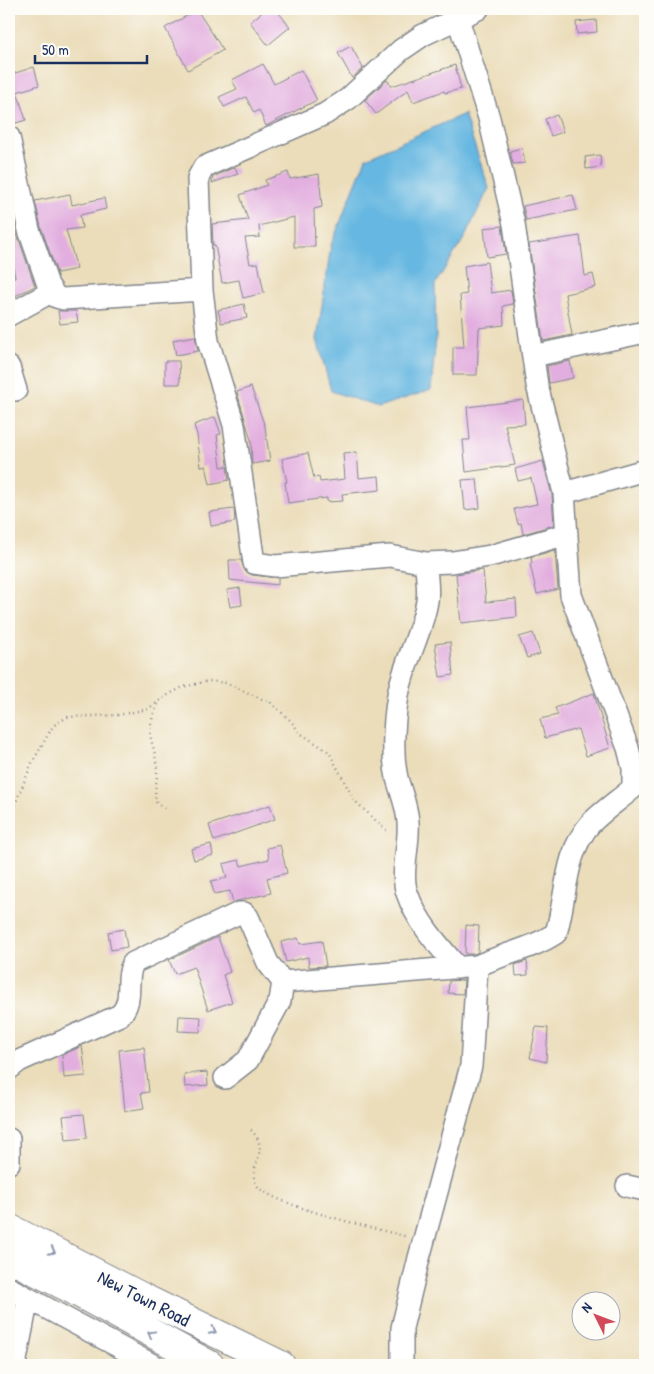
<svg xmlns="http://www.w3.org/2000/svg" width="654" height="1374" font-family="'Patrick Hand',sans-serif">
<rect width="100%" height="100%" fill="#fdfcf7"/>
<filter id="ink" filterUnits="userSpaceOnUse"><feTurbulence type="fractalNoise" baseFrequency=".02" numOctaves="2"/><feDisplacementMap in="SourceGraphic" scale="10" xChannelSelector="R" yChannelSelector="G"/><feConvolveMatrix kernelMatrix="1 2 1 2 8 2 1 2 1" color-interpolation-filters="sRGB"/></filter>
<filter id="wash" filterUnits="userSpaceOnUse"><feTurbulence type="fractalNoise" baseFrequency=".0096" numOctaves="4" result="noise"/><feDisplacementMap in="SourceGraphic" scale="20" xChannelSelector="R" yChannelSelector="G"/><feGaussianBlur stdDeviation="1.12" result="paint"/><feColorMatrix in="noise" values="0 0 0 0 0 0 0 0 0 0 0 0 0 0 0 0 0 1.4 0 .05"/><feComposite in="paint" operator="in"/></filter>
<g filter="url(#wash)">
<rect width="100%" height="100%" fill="#ebddba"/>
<path fill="#66b7e1" stroke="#4073a0" d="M464 114 489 188 465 237 435 284 436 337 431 390 378 407 331 391 317 339 331 245 366 158Z"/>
<g id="blocks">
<path fill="#e2aedf" d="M266 9H276L290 27 268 45 250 22Z
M197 10 223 50 188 70 165 28Z
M596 20 597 32 577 34 576 22Z
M351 46 363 68 352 78 338 53Z
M263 64 274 84 301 70 317 100 266 126 259 110 254 113 246 97 224 107 219 97 237 89 232 80Z
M455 65 461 89 445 93 444 91 413 102 408 90 376 114 365 100 387 80 392 86Z
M34 67 39 85 17 92 26 120 13 124 9 110V75Z
M557 115 563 132 551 136 545 119Z
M522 148 525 163 513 164 510 151Z
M600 155 601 167 586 169 585 157Z
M235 167 238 174 212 183 213 177Z
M288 172 290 179 319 174 322 207 314 209 315 247H294V217L259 226 260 237 245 238 250 264 258 263 264 293 243 298 239 280 222 283 215 245H213L212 224 248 220 240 195 267 185 265 180Z
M70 194 72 205 104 198 106 209 80 215 82 228 66 230 77 269 57 273 41 227 35 201Z
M573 195 577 210 526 220 523 206Z
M9 205H11L17 234 35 286 9 299V278L15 277 9 245V226H11Z
M502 226 506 254 487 257 484 228Z
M580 236 585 276 593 274 596 287 565 294 572 335 543 341 529 244Z
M487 262 491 293 511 290 513 304 503 306 504 325 479 328 477 375H453V347H464L460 295 467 294 464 266Z
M244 304 247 318 221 323 218 310Z
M58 311H76L78 322 60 324Z
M195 336 198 351 176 355 173 340Z
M165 361H179L180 384H165Z
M570 361 573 378 549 383 547 366Z
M251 387 265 427 270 461 252 464 251 440 237 392Z
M523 400 525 424 505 425 515 465 466 472 463 440H470L467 407Z
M215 417 221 434 217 435 221 467 227 466 229 480 210 484 206 466 201 467 197 435 194 425Z
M357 452 359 478 379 476 380 490 342 494 343 501 327 502V498L288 503 285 482H287L282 459 308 453 314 478 319 477 320 482 345 479 343 453Z
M543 461 552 495 554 525 523 534 521 523 518 524 514 509 537 504 531 478 518 481 515 469Z
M477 479 480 508 465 510 462 480Z
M234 509 235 522 211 526 209 512Z
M555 550 558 589 537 594 530 564 532 563 531 557Z
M229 560H241L245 571 252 575 278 578V585L230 580Z
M483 570 486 602 516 599 517 617 461 623 456 574Z
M240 588 242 605 230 607 227 590Z
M533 633 540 654 527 658 519 637Z
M450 642 453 675 440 677 435 644Z
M594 693 610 748 586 756 578 729 545 738 540 719 558 715 555 708Z
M270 805 275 819 214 841 209 825Z
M211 844 213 855 194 860 191 849Z
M280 845 287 873 267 878 271 893 233 902 230 891 214 894 211 881 227 878 223 864 239 860 241 866 269 859 267 848Z
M466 925 479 926 478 952 474 954H465Z
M124 929 127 947 111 950 108 932Z
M218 937 230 972 223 975 232 1002 208 1010 194 967 175 974 169 960Z
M298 938 300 944 322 941 326 966 309 967 308 957 286 962 281 942Z
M527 961 528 975 516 976 515 965Z
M464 980 463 994 448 993 449 981Z
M179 1016 201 1017 200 1032 178 1031Z
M536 1027 548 1028 546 1062 530 1058Z
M82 1046 86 1076 64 1078 62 1055Z
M144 1047 149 1092 141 1093 144 1108 125 1111 119 1050Z
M207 1072 208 1085 185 1087 184 1074Z
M84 1114 87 1138 66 1140 63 1116Z"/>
</g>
</g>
<g filter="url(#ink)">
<use href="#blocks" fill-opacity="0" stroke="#83868c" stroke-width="1"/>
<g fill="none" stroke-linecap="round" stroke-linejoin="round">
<defs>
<path id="minor" d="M478 9 423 35 401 50 348 99 325 114 204 167 198 178 202 290 208 341 234 425 254 563 275 566 390 556 426 563 452 562 490 556 567 534
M9 137 29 230 48 285 56 297 63 299 202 290
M9 315 51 292
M533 356 645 332
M9 367 16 390
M564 493 645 470
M426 563C426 575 429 589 427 601 422 633 404 662 398 695 394 721 391 751 397 778 401 793 407 806 408 822 410 844 400 873 407 893 417 922 438 945 458 968
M9 1069 19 1061 120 1015C135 1000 124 980 133 963L239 913H244L248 917 268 963 283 982 477 966C503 954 532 949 556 933 567 897 564 853 591 823 604 810 619 800 633 788V768L628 748 571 595 564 493 537 385 514 224 489 118 458 19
M225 1078 248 1060 280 1001 283 982
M9 1139V1163
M627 1186 645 1190
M9 1288 153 1365
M15 1365 28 1298
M402 1365V1328L419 1258 471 1066 477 966"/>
<path id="major" d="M9 1228 148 1300 281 1365
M9 1258 73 1290 210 1365"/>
</defs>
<use href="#minor" stroke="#83868c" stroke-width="24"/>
<use href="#major" stroke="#83868c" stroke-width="30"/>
<path stroke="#83868c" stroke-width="2.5" stroke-dasharray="1 4" stroke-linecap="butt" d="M158 704C141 740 157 740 157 773 157 784 153 794 157 804L165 808
M9 819 32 763 53 726 60 721 68 717 118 715 148 709 166 696 183 687 209 681 226 683 271 703 291 721 300 733 329 752 354 800 389 833
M251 1130C272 1151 247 1166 256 1184 266 1204 381 1230 408 1237"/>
<use href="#minor" stroke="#fff" stroke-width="21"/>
<use href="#major" stroke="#fff" stroke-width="28"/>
</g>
<defs><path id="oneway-chevron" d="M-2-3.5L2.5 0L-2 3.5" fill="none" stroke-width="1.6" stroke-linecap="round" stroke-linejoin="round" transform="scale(1.25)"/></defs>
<g stroke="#8d97ae">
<use href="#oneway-chevron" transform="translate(52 1251) rotate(27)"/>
<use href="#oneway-chevron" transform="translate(213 1331) rotate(26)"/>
<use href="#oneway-chevron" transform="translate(151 1334) rotate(-151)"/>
</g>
</g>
<g text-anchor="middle" stroke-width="4" stroke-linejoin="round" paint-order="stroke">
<g font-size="19" fill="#1b2f5e" stroke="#fdfcf7">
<text transform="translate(144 1298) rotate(27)" y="7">New Town Road</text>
</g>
</g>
<rect width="654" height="1374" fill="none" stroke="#fdfcf7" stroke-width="30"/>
<g transform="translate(596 1316) rotate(312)"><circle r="24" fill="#fdfcf7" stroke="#a3aaba"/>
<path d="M0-4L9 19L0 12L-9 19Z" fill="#d1495b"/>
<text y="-8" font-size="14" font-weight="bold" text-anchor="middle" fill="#1b2f5e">N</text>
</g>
<path d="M35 55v8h112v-8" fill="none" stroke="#1b2f5e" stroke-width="2.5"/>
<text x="42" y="55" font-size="15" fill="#1b2f5e" stroke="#fdfcf7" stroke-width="4" paint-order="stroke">50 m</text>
</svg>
